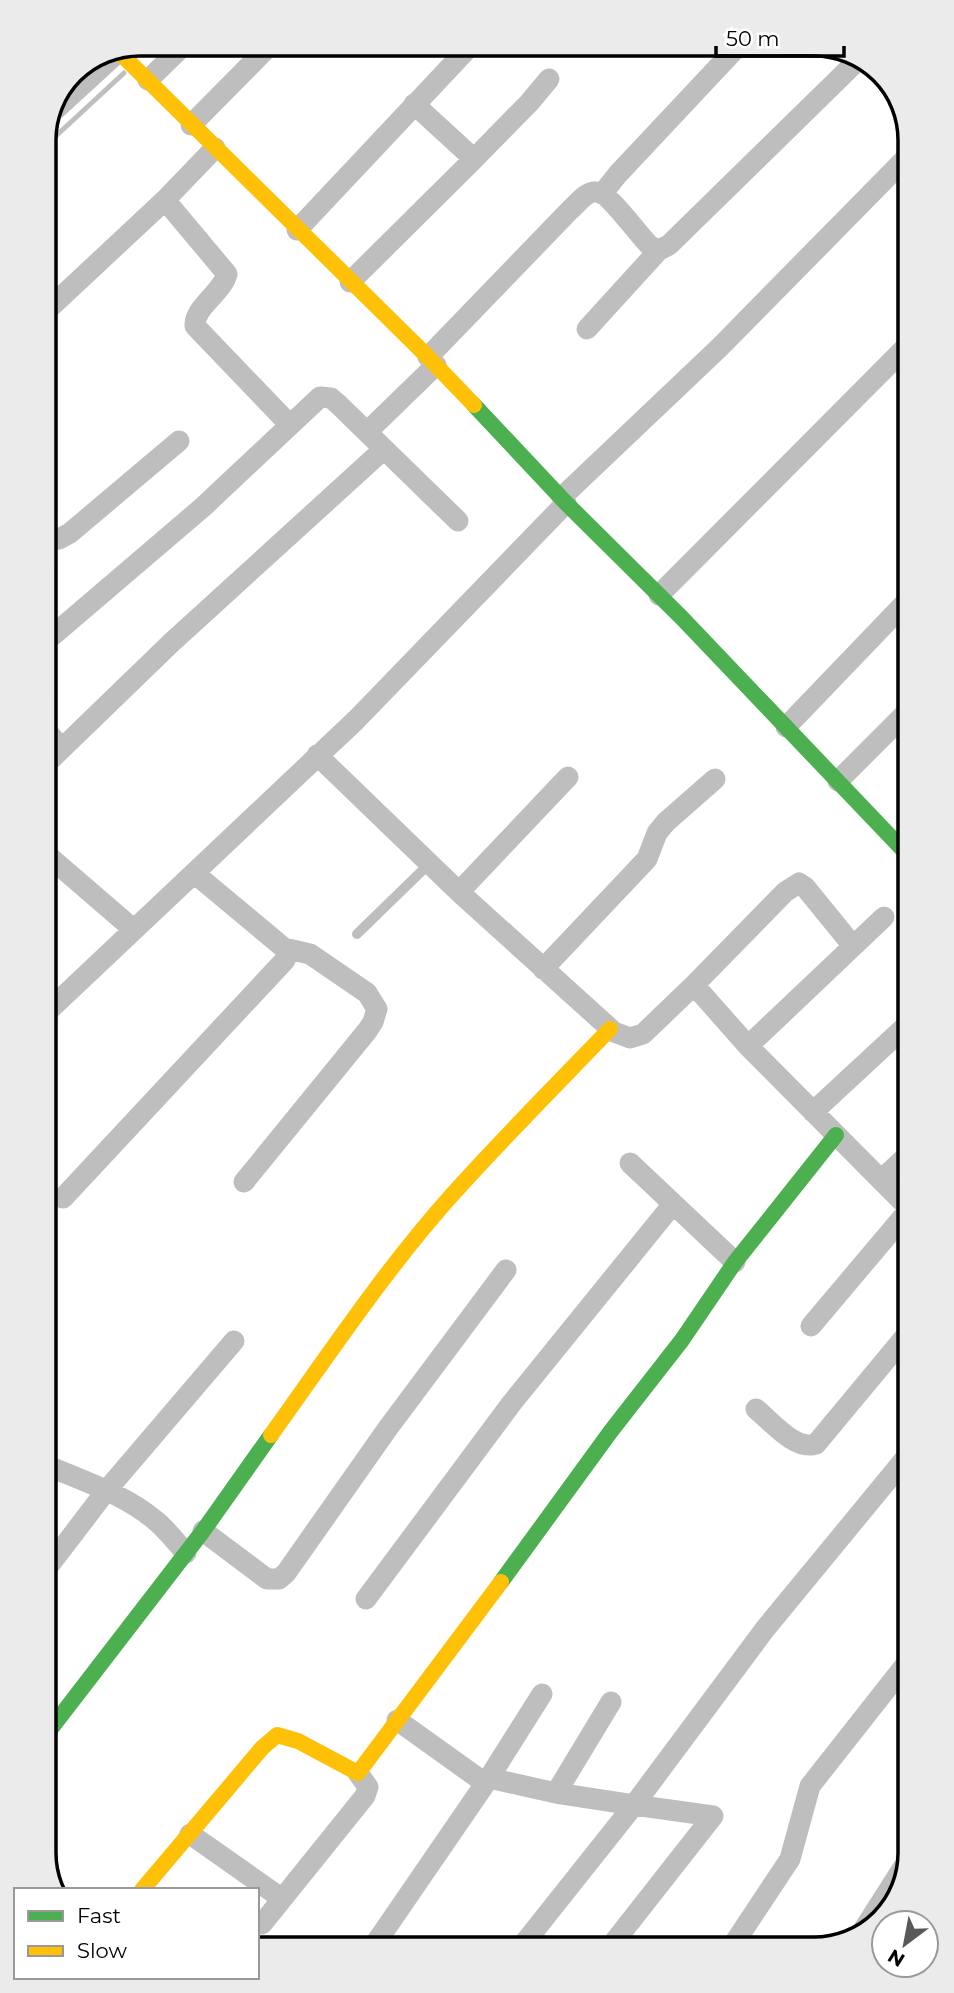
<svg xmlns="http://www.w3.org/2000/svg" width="954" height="1993" font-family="Montserrat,sans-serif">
<rect width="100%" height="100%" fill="#fff"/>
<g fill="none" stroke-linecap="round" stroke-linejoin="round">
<path stroke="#bfbfbf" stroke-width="5" d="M143 55 156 44
M44 147 124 73"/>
<path stroke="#bebebe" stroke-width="10" d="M357 934 429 864"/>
<path stroke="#bebebe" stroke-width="21" d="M148 80 185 44
M56 109 116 54
M191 125 271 44
M474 159 529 103 549 79
M602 194 618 174 740 44
M165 200 227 274C222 293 194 307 195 326L290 425
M297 230 472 44
M350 282 474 159 414 104
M44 313 165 200 215 148
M587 329 659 250
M428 357 570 210C577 204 586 191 596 192 609 192 639 236 650 246L659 250 669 245 859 59
M367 432 436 365
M562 497 720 347 905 159
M45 540 59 539 70 533 179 441
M659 595 906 347
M45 642 203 507 320 397 331 398 338 404 458 521
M786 727 906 602
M46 731 62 748
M317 755 459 892 614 1032 630 1038 643 1034 694 985 748 1046 881 1180
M46 764 171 643 384 449
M838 781 907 712
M46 854 133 929
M459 892 568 777
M543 969 647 859 657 833 666 822 715 779
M694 985 785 892 799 883 805 887 853 946
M46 1013 356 720 566 503
M748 1046 884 917
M813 1112 908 1024
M908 1155 881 1180 908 1207
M630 1163 735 1262
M244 1182 367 1031 373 1022 377 1009 367 993 310 954 284 948
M63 1198 285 960 287 953 284 948 194 873
M811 1326 908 1211
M756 1409C771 1421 795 1451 816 1444L909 1332
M48 1466C83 1481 126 1495 156 1521 167 1530 176 1542 186 1553
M203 1531 267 1579H279L286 1573 388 1428 506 1270
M48 1567 106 1491 234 1341
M366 1599 511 1404 673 1204
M397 1720 485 1783
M489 1778 542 1694
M556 1793 611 1702
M190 1834 281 1898
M262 1924 365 1796 368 1787 358 1773
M864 1929 908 1860
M733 1945 790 1859 810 1786 910 1659
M611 1946 713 1816 634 1805 765 1629 909 1454
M373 1947 489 1778 556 1793 634 1805 522 1946"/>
<path stroke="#4caf50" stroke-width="16" d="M474 405 566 503 682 618 907 854
M501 1582 611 1431 682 1340 735 1262 836 1135
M49 1731 203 1531 271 1435"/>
<path stroke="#ffc107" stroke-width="16" d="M119 52 428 357 474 405
M271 1435C329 1354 385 1270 451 1196 502 1139 557 1084 610 1029
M142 1890 262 1748 277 1735 298 1741 358 1773 501 1582"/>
</g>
<path d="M0 0H954V1993H0ZM140 56H814A84 84 0 0 1 898 140V1853A84 84 0 0 1 814 1937H140A84 84 0 0 1 56 1853V140A84 84 0 0 1 140 56Z" fill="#ebebeb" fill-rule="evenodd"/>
<path fill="none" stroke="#000" stroke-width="3.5" d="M140 56H814A84 84 0 0 1 898 140V1853A84 84 0 0 1 814 1937H140A84 84 0 0 1 56 1853V140A84 84 0 0 1 140 56Z"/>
<rect x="14" y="1888" width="245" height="91" fill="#ffffff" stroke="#999999" stroke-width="2"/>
<rect x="28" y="1911" width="35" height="10" fill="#4caf50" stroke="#999999" stroke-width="2"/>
<text x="77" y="1923" font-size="21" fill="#000000">Fast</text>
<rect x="28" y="1946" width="35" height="10" fill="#ffc107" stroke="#999999" stroke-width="2"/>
<text x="77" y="1958" font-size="21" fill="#000000">Slow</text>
<g transform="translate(905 1944) rotate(212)"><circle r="33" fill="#ffffff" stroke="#999999" stroke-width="2"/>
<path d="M0-5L12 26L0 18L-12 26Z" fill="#595959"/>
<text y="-10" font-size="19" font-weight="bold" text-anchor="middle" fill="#000000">N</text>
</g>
<path d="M716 46v10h128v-10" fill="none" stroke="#000000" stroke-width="3.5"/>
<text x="726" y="46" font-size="21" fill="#000000" stroke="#ffffff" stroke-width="5" paint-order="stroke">50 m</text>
</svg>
